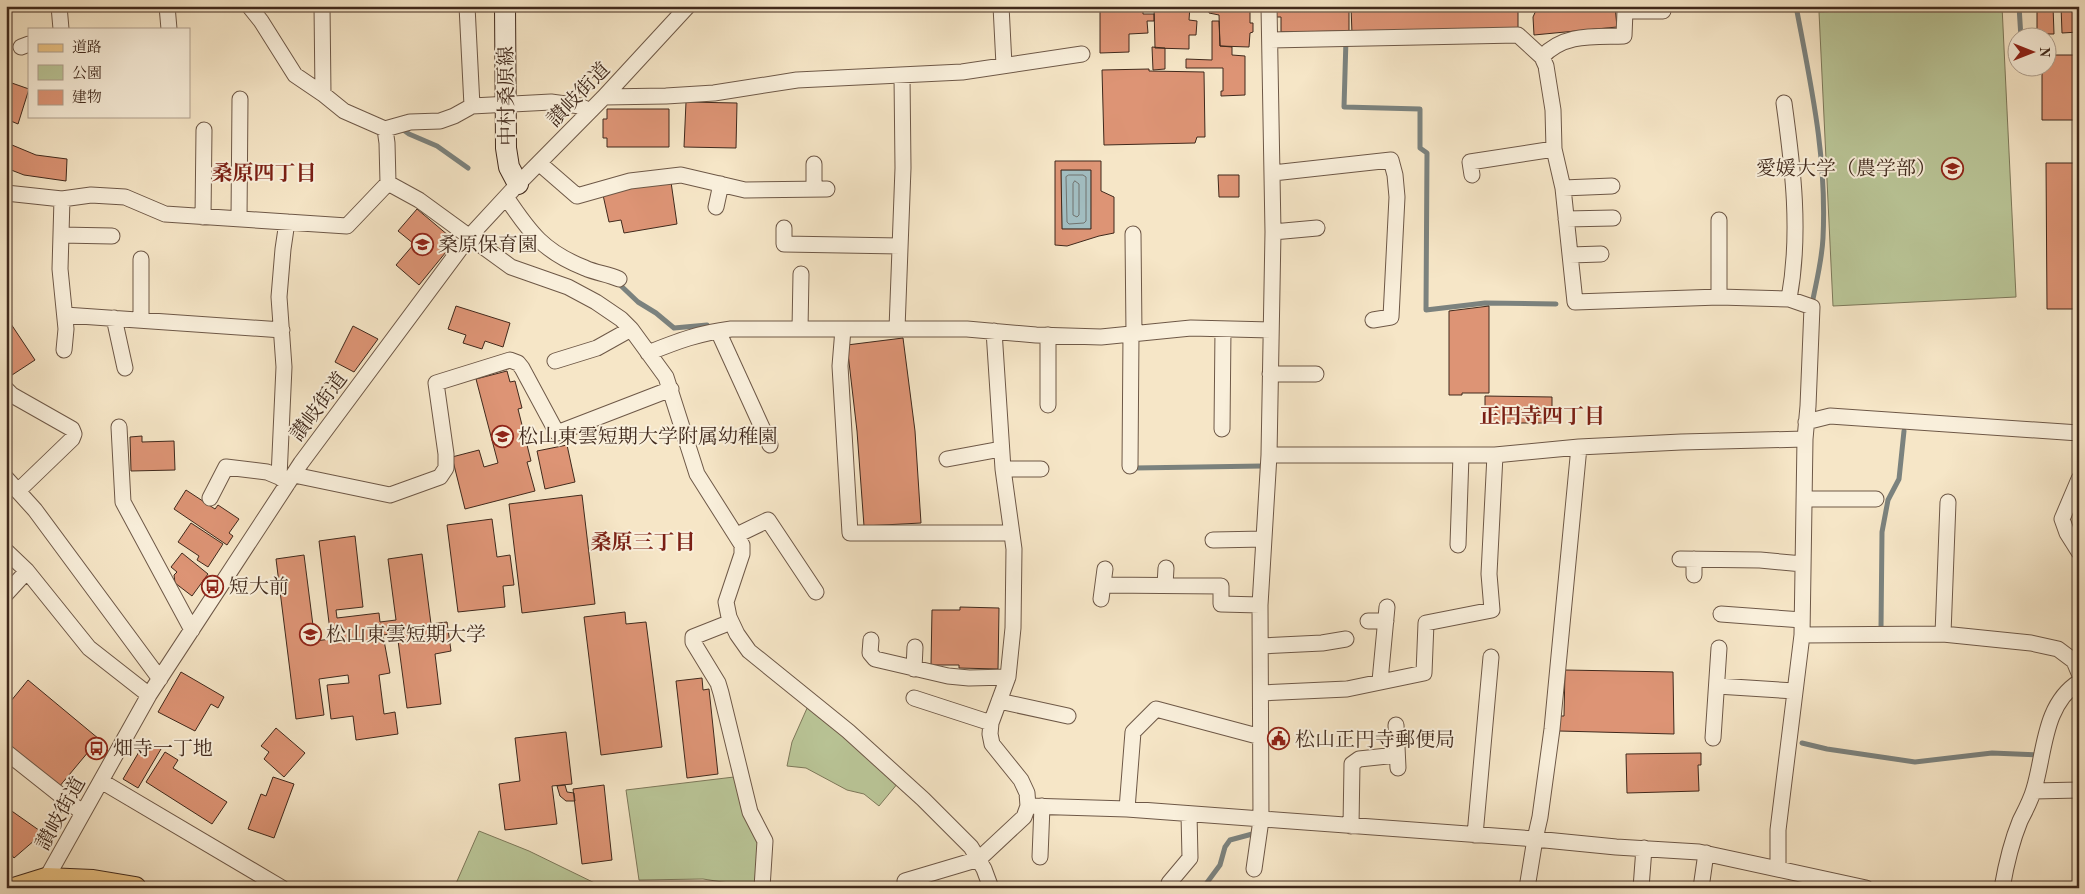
<svg xmlns="http://www.w3.org/2000/svg" width="2085" height="894" font-family="'Old Standard TT','Noto Serif JP',serif">
<rect width="100%" height="100%" fill="#f6e6c7"/>
<filter id="stains"><feTurbulence type="fractalNoise" baseFrequency=".004" numOctaves="4"/><feColorMatrix values="0 0 0 0 .2 0 0 0 0 .09 0 0 0 0 .02 0 0 0 .5 -.17"/></filter>
<radialGradient id="worn" r=".72"><stop offset=".6" stop-color="#630" stop-opacity="0"/><stop offset="1" stop-color="#630" stop-opacity=".3"/></radialGradient>
<path fill="#bac698" stroke="#7d785a" d="M1945 6H2002L2016 297 1833 306 1819 12Z
M808 706 898 783 879 806 864 794 847 790 806 768 787 766 792 742Z
M734 777 759 843 754 888H735L729 883 703 879 639 880 626 790Z
M479 831 529 851 605 888H454Z"/>
<path fill="#a2bdc0" stroke="#7b827e" d="M1061 170H1091V229H1062Z"/>
<g fill="none" stroke-linecap="round" stroke-linejoin="round">
<path stroke="#71736e" stroke-width="1" d="M1069 175H1083L1086 177V221L1084 223 1069 224 1067 222 1066 177Z
M1075 181 1079 184V215L1077 217 1073 215V184Z"/>
<path stroke="#7b827e" stroke-width="5" d="M1796 6C1811 86 1827 156 1823 238 1822 259 1817 279 1813 299
M2019 6 2021 38
M1346 39 1344 107 1420 109V148L1427 153 1426 310 1485 303 1556 304
M402 129 409 134 437 146 468 168
M617 282 638 302 656 313 674 328 707 325
M1135 468 1262 466
M1881 628 1882 532 1888 500 1899 479 1904 431
M1802 743 1827 749 1915 762 1992 753 2037 755
M1203 888 1220 865 1225 847 1230 840 1256 833"/>
</g>
<path fill="#dd9475" stroke="#40291c" fill-rule="evenodd" d="M1100 6H1132L1133 9H1143V14H1154V21H1147L1148 33 1129 34V52L1100 53Z
M1154 6H1190L1189 20 1197 21 1196 35H1189V49L1155 48Z
M1209 6H1250V23H1253V32L1250 33 1249 47 1220 46 1219 15 1209 13Z
M1276 6H1349V31L1281 32V17H1276Z
M1351 6H1518V30L1352 34Z
M1538 6H1615L1617 27 1534 35 1533 17Z
M2037 6H2053L2054 34H2037Z
M2061 6H2079V32L2062 33Z
M1212 21H1219L1220 46 1232 47V55L1245 56V95L1221 96V91H1223V68H1186V59L1212 60Z
M1152 47 1165 48V69L1153 70Z
M2048 55H2079V120H2042V68H2048Z
M1149 69V71L1204 72 1205 137H1197L1195 143 1104 145 1102 70Z
M6 81 29 89 18 124 6 119Z
M686 102 737 103 736 148 684 147Z
M607 109H669V147H607V138H603V119H607Z
M12 145 36 155 67 159 66 181 24 175 6 168V156Z
M1055 161H1101V191L1114 197V233L1099 236 1067 246 1055 245ZM1061 170H1091V229H1062Z
M2046 163H2079V309H2047Z
M1218 175H1239V197H1219Z
M671 182 677 224 624 233 621 220 609 222 603 195 631 187Z
M417 209 455 241 419 285 396 265 414 244 398 231Z
M456 306 510 323 503 347 485 341 482 349 463 343 466 335 448 329Z
M1489 306V393H1462V395H1449V311Z
M9 321 35 360 9 377 6 374V323Z
M353 326 378 339 354 372 335 362Z
M903 338 915 431 921 523 864 526 857 431 847 345Z
M507 371 510 382 515 381 522 408 518 409 531 461 527 462 535 491 465 509 452 457 479 450 484 467 498 463 476 379Z
M1485 396 1552 397V423H1485Z
M142 436V442L174 441 175 470 131 471 130 437Z
M567 445 575 482 545 489 537 451Z
M186 490 215 509 218 505 239 519 229 533 233 536 227 545 174 509Z
M582 495 595 604 522 613 509 504Z
M492 519 497 557 510 555 514 585 503 586 505 607 458 612 447 525Z
M191 523 223 544 208 567 197 560 199 556 178 542Z
M355 536 363 607 336 610 337 618 379 613 380 622 396 620 388 559 422 554 431 624 447 622 451 651 435 654 441 704 407 708 397 633 383 635 390 673 379 675 384 714 395 712 398 734 356 740 353 716 331 719 327 685 349 683 348 675 319 679 324 715 296 719 276 559 304 555 315 641 331 639 319 541Z
M182 553 208 574 192 596 175 583 174 575 177 572 171 567Z
M960 607 999 608 998 669 959 668V665H931L932 610H960Z
M625 612 626 624 646 622 662 747 601 755 584 617Z
M1565 670 1673 672 1674 734 1559 731V716H1564Z
M181 672 224 697 218 708 211 704 195 731 158 712Z
M702 678 703 690 709 689 718 774 687 778 676 681Z
M28 680 99 739 59 787 6 743V707Z
M276 728 305 753 284 777 264 759 269 752 261 746Z
M566 732 572 784 552 786 557 824 505 830 499 784 520 781 515 738Z
M146 740 161 749 138 788 123 779Z
M165 752 178 760 173 768 227 802 212 824 146 782Z
M1701 753V765H1698L1699 791 1627 793 1626 754Z
M273 777 294 784 274 838 248 829 261 794 266 796Z
M565 785 567 792 574 793 575 801H566L560 796 557 786Z
M604 785 612 860 582 864 573 789Z
M6 807 43 833 14 858 6 848Z"/>
<g fill="none" stroke-linecap="round" stroke-linejoin="round">
<defs>
<path id="street" d="M59 6 61 29
M167 6 169 29
M249 6 261 21 295 75 323 94 344 111 385 129 387 143 388 183
M322 6 323 94
M467 6 472 106
M1001 6 1004 65
M1270 40 1518 35 1542 57 1546 66 1553 110 1554 149 1563 188 1575 302 1719 297 1789 299 1812 307 1808 406 1805 439 1802 635 1778 830V869
M21 47 29 44
M1542 57C1564 33 1594 37 1624 36L1625 11H1663
M604 97 666 96 714 93 797 80 962 72 1082 54
M1784 103C1793 168 1801 233 1789 299
M385 129 410 122 440 121 454 116 472 106 551 102 580 106 590 111
M539 163 577 196 630 181 681 175 745 190 827 189
M814 164V189
M1273 173 1391 160 1395 175 1397 197 1391 317 1373 320
M1472 175 1470 162 1554 149
M1563 188 1612 186
M6 193 62 199 91 195 125 197 165 214 347 226 388 183 419 200 511 267 568 287 596 302 621 319 631 329 666 377 697 474 742 545V554L726 602 729 617 737 634 749 651 848 731 923 799 971 847 984 869 991 888
M506 197C530 233 544 252 585 268 596 273 608 274 619 279
M62 199 60 269 66 329 64 350
M716 207 721 184
M203 217 204 130
M239 219 240 99
M1566 219 1613 218
M1719 220V297
M287 222 283 249 279 297 284 367 279 477 288 483
M784 228V244L900 246
M1273 232 1317 228
M1133 234 1134 334
M61 235 112 236
M1570 255 1601 254
M65 315 282 330
M114 318 125 368
M141 320V259
M800 329 801 274
M843 329 840 366 850 533H1011
M897 329 903 168 902 76
M718 331 770 445
M648 353C678 341 699 333 731 329H967L1036 335 1101 337 1191 328 1271 330
M555 361 597 348 631 329
M1270 374H1316
M6 389 12 395 72 429 74 434 72 439 18 491
M1048 405V335
M1806 422 1830 416 2079 433
M119 427 123 502 192 630
M1222 429 1223 329
M1269 455H1495L1579 447 1681 442 1805 439
M947 459 1001 449
M1130 466 1131 334
M1003 469H1041
M294 475 390 495 440 477 446 468V454L436 383 510 360 518 363 522 368 557 433 671 389
M6 478 35 510 160 679
M2079 479 2062 519 2067 533 2079 552
M210 498 226 467 267 472 279 477
M1804 499H1876
M737 535 768 520 816 592
M1213 540 1264 539
M1458 545 1461 455
M6 551 27 571 89 648 149 695
M1680 559 1760 560 1803 564
M1694 575V559
M1103 585 1221 586V604L1260 605
M1165 585 1166 568
M6 594 27 571
M1101 599 1105 569
M1721 614 1802 620
M1368 621H1386
M731 622 693 637V642L718 683 721 693 750 812 765 841 762 888
M1943 634 1948 502
M1802 635 1943 634 2031 643 2058 649 2074 661 2079 673
M871 640 870 653 875 659 948 676 969 678 1008 677
M1261 646 1322 643 1346 639
M914 669 915 647
M1380 681 1387 607
M1717 686 1795 691
M1261 693 1347 689 1424 673 1426 623 1492 610 1489 574 1495 455
M914 698 991 723
M999 701 1068 716
M1396 725 1398 768
M1713 738 1719 648
M6 752 83 813
M101 781 282 888
M2034 791 2079 790
M1028 806 1127 809 1535 839 1616 847 1699 852 1866 888
M1127 809 1133 732 1156 709 1261 737
M1351 826 1352 764 1359 759 1397 755
M1475 835 1491 657
M1040 857 1042 806
M1254 869 1261 820 1260 605 1269 455 1273 232 1269 6
M1169 883 1190 858 1189 814
M44 887 46 879 149 695 301 463 469 237 518 184 604 97 688 6
M907 888 905 881 979 859 1024 817 1028 806 1027 793 1021 780 992 744 990 734 991 723 1008 677 1013 628 1014 549 1003 469 994 331
M1527 888 1535 839 1540 817 1552 729 1579 447
M1641 888 1644 848
M1701 888 1706 853
M2002 888C2006 865 2011 843 2020 821 2025 811 2031 800 2034 789 2045 753 2043 705 2079 682"/>
<path id="secondary" d="M505 6 506 148 509 167 518 184"/>
<path id="primary" d="M17 888 46 879 93 881 135 888"/>
</defs>
<use href="#street" stroke="#6e5847" stroke-width="17"/>
<use href="#secondary" stroke="#40291c" stroke-width="22"/>
<use href="#primary" stroke="#40291c" stroke-width="24"/>
<use href="#street" stroke="#f9efdb" stroke-width="15"/>
<use href="#secondary" stroke="#f9efdb" stroke-width="20"/>
<use href="#primary" stroke="#ebc384" stroke-width="22"/>
</g>
<defs>
<symbol id="university-ring" viewBox="-11 -11 22 22"><circle r="9.5" fill="#f9efdb" stroke="#8f2418" stroke-width="1.5"/><path d="M0-5L7-2L0 1L-7-2ZM-4 1L0 2.5L4 1V4Q0 6-4 4Z" fill="#8f2418"/></symbol>
<symbol id="school-ring" viewBox="-11 -11 22 22"><circle r="9.5" fill="#f9efdb" stroke="#8f2418" stroke-width="1.5"/><path d="M0-5L7-2L0 1L-7-2ZM-4 1L0 2.5L4 1V4Q0 6-4 4Z" fill="#8f2418"/></symbol>
<symbol id="bus-ring" viewBox="-11 -11 22 22"><circle r="9.5" fill="#f9efdb" stroke="#8f2418" stroke-width="1.5"/><path d="M-5-6H5V4H4V6H2V4H-2V6H-4V4H-5ZM-3.5-4V0h7V-4ZM-3.5 1.2v1.5H-2V1.2ZM2 1.2v1.5H3.5V1.2Z" fill="#8f2418"/></symbol>
<symbol id="civic-ring" viewBox="-11 -11 22 22"><circle r="9.5" fill="#f9efdb" stroke="#8f2418" stroke-width="1.5"/><path d="M-.6-6.5H3V-4.5H.6V-3L4-1V1h2V6H-6V1h2V-1L-.6-3ZM-1.2 2.5V6h2.4V2.5Z" fill="#8f2418"/></symbol>
</defs>
<g fill-rule="evenodd">
<use href="#university-ring" x="1940" y="156" width="25" height="25"/>
<use href="#school-ring" x="410" y="232" width="25" height="25"/>
<use href="#school-ring" x="490" y="424" width="25" height="25"/>
<use href="#bus-ring" x="200" y="574" width="25" height="25"/>
<use href="#university-ring" x="298" y="622" width="25" height="25"/>
<use href="#civic-ring" x="1266" y="726" width="25" height="25"/>
<use href="#bus-ring" x="84" y="736" width="25" height="25"/>
</g>
<g text-anchor="middle" stroke-width="4" stroke-linejoin="round" paint-order="stroke">
<g font-size="20" fill="#40291c" stroke="#f9efdb">
<text transform="translate(578 94) rotate(-46)" y="7">讃岐街道</text>
<text transform="translate(506 96) rotate(-91)" y="7">中村桑原線</text>
<text transform="translate(318 406) rotate(-53)" y="7">讃岐街道</text>
<text transform="translate(60 813) rotate(-61)" y="7">讃岐街道</text>
</g>
<g font-size="20" fill="#40291c" stroke="#f9efdb" text-anchor="start">
<text x="1936" y="175" text-anchor="end">愛媛大学（農学部）</text>
<text x="438" y="251">桑原保育園</text>
<text x="518" y="443">松山東雲短期大学附属幼稚園</text>
<text x="229" y="593">短大前</text>
<text x="326" y="641">松山東雲短期大学</text>
<text x="1295" y="746">松山正円寺郵便局</text>
<text x="113" y="755">畑寺一丁地</text>
</g>
<g font-size="21" font-weight="bold" fill="#7a1f14" stroke="#f9efdb">
<text x="264" y="180">桑原四丁目</text>
<text x="1542" y="423">正円寺四丁目</text>
<text x="643" y="549">桑原三丁目</text>
</g>
</g>
<rect width="2085" height="894" fill="none" stroke="#f6e6c7" stroke-width="25"/>
<rect x="8" y="8" width="2070" height="879" fill="none" stroke="#40291c" stroke-width="2.5"/>
<rect x="12" y="12" width="2060" height="869" fill="none" stroke="#40291c"/>
<rect x="28" y="28" width="162" height="90" fill="#f9efdb" stroke="#afa08f"/>
<rect x="38" y="44" width="25" height="8" fill="#ebc384" stroke="#afa08f"/>
<text x="72" y="52" font-size="15" fill="#40291c">道路</text>
<rect x="38" y="65" width="25" height="15" fill="#bac698" stroke="#afa08f"/>
<text x="72" y="78" font-size="15" fill="#40291c">公園</text>
<rect x="38" y="90" width="25" height="15" fill="#dd9475" stroke="#afa08f"/>
<text x="72" y="102" font-size="15" fill="#40291c">建物</text>
<g transform="translate(2032 52) rotate(90)"><circle r="24" fill="#f9efdb" stroke="#afa08f"/>
<path d="M0-4L9 19L0 12L-9 19Z" fill="#8f2418"/>
<text y="-8" font-size="14" font-weight="bold" text-anchor="middle" fill="#40291c">N</text>
</g>
<rect width="100%" height="100%" filter="url(#stains)"/>
<rect width="100%" height="100%" fill="url(#worn)"/>
</svg>
